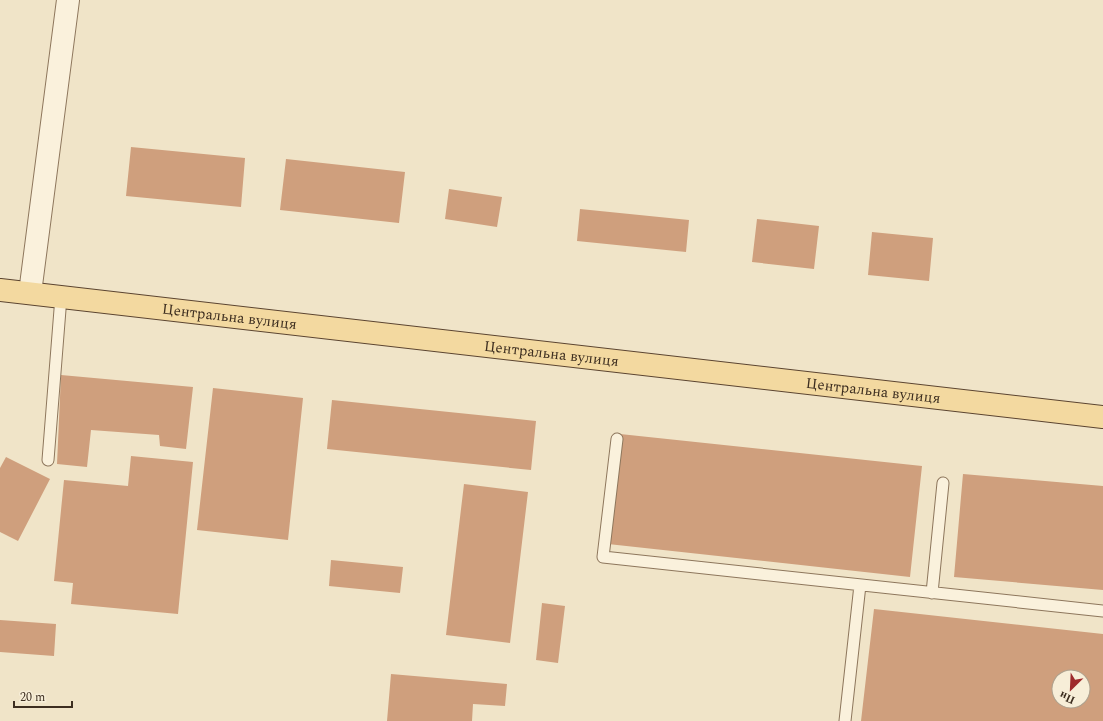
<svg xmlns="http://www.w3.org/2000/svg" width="1103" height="721" font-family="Spectral,serif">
<rect width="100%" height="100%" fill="#f0e4c8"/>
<path fill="#cf9f7d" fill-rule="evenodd" d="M131 147 245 158 241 207 126 196Z
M286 159 405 172 399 223 280 210Z
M449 189 502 197 497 227 445 219Z
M580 209 689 220 686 252 577 241Z
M757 219 819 226 814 269 752 262Z
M872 232 933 238 929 281 868 275Z
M61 375 193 387 186 449 160 446 159 435 91 430 87 467 57 464Z
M213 388 303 398 288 540 197 530Z
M332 400 536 421 531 470 327 449Z
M620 434 922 466 910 577 608 544Z
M131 456 193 462 178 614 71 604 73 583 54 581 64 480 128 486Z
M6 457 50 479 18 541 0 532V468Z
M963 474 1103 486V590L954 577Z
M464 484 528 492 510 643 446 635Z
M331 560 403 567 400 593 329 586Z
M542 603 565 606 558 663 536 660Z
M874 609 1103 634V721H861ZM1059 677H1083V701H1059Z
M0 620 56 624 54 656 0 652Z
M391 674 507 684 505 706 473 704 472 721H387Z"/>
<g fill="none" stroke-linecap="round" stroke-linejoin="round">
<defs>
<path id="service" d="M617 439 603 557 1103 611
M48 460 61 297
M932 593 943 483
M845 721 860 585"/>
<path id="minor" d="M30 293 68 0"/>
<g id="primary">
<path id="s1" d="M0 290 1103 417"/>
</g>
</defs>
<use href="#service" stroke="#8d765c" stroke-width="13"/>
<use href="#minor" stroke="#8d765c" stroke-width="24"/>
<use href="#primary" stroke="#5b4430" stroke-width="24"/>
<use href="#service" stroke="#faf1dc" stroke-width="11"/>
<use href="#minor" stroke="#faf1dc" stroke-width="22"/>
<use href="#primary" stroke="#f3d9a0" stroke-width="22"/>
</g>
<g text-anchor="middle" stroke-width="3" stroke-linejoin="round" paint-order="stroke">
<g font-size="15" fill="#3d2e20" stroke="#f7eed8">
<text dy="5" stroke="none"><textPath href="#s1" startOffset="231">Центральна вулиця</textPath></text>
<text dy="5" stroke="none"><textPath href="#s1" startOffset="555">Центральна вулиця</textPath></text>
<text dy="5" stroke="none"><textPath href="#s1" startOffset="879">Центральна вулиця</textPath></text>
</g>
</g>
<g transform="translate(1071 689) rotate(204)"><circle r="19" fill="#f7eed8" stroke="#ada18e"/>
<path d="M0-3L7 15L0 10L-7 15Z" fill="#9e2a2b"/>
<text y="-6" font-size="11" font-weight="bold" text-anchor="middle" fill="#3d2e20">Пн</text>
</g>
<path d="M14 701v6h58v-6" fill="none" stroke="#3d2e20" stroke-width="2"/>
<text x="20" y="701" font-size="12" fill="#3d2e20" stroke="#f7eed8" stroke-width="3" paint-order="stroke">20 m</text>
</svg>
